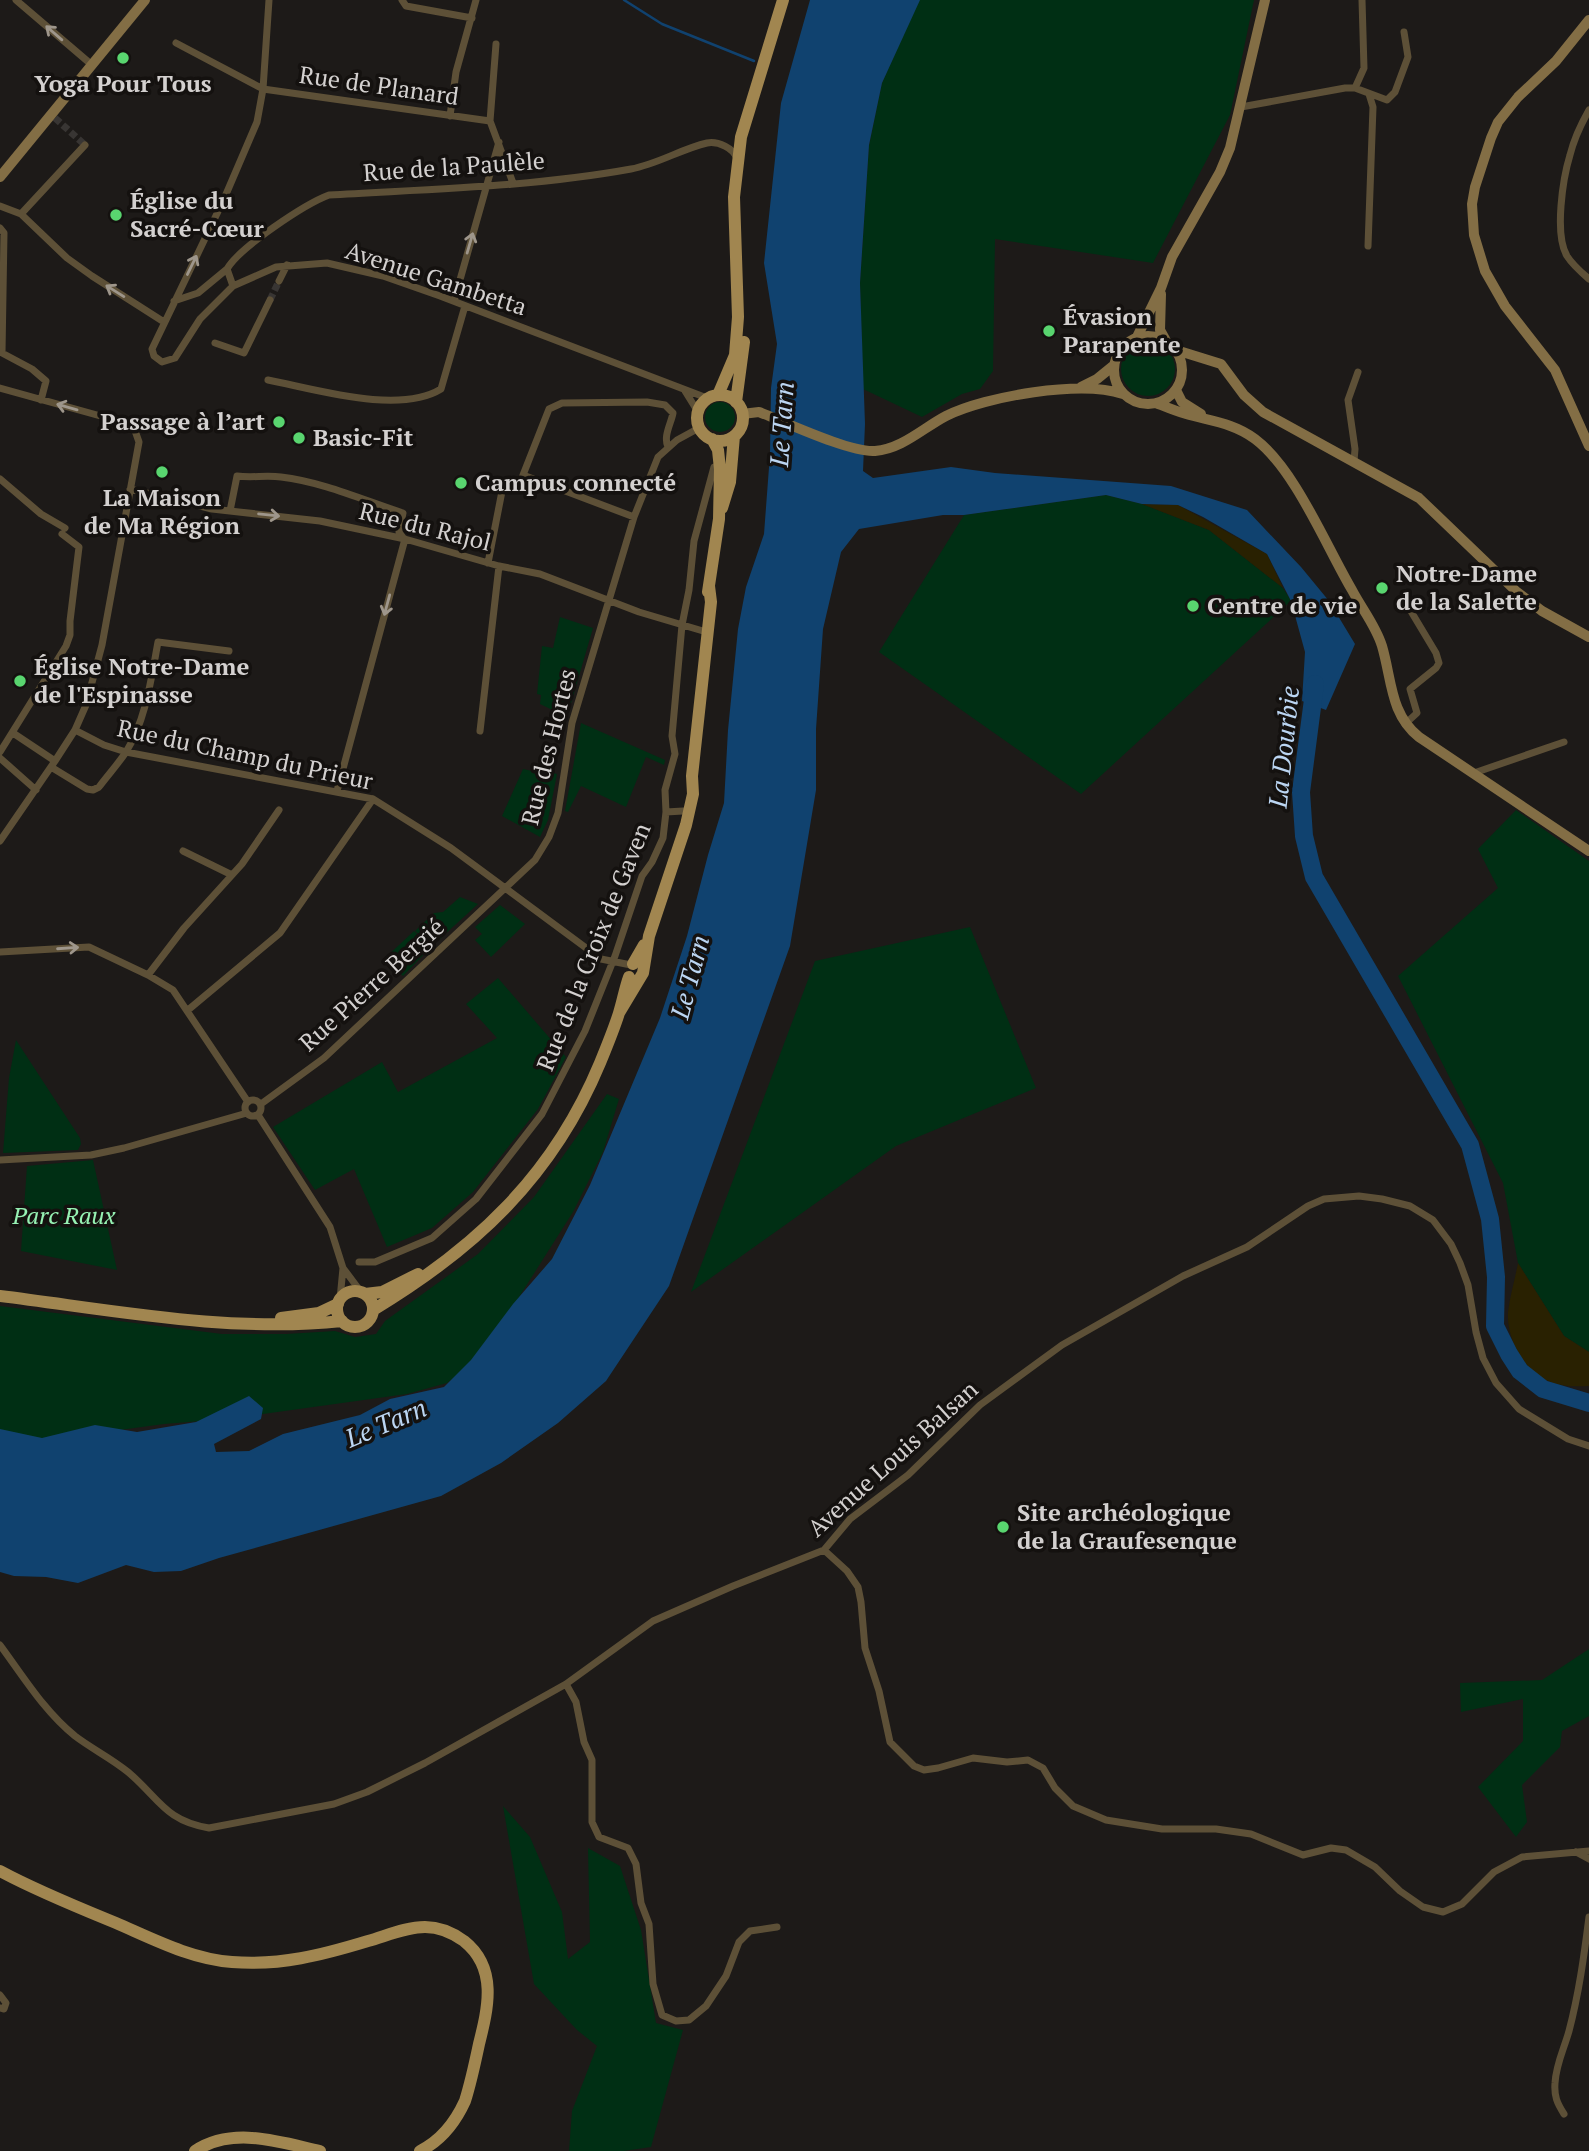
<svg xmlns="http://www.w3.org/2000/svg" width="1589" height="2151" font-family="'PT Serif',serif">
<rect width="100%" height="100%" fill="#1d1a18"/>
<path fill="#002f14" d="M919 0H1254L1230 115 1153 263 995 239 993 371 980 389 962 394 922 417 863 389 860 283 869 146 882 83Z
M1121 369a27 27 0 1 1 54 0a27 27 0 1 1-54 0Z
M705 417a15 15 0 1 1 30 0a15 15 0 1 1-30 0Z
M1106 495 1142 504 1209 530 1283 588 1291 601 1081 794 879 652 964 515Z
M560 617 593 628 567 717 540 704 541 695 537 694 542 646 553 648Z
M581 723 665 760 664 765 646 757 626 807 581 786 568 812 565 811Z
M523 769 537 772 538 769 557 774 548 820 540 837 502 816Z
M1516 810 1589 861V1352L1564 1336 1518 1263 1503 1183 1398 976 1498 888 1478 849Z
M460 897 478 904 432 946 415 931 434 913 443 912Z
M500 905 525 924 491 957 475 940 482 934 475 927Z
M970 927 1036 1088 896 1146 691 1292 815 961Z
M414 931 431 947 403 976 384 959Z
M498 978 566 1057 538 1109 473 1192 432 1228 387 1247 354 1169 315 1190 273 1127 382 1062 398 1092 497 1038 466 1004Z
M16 1040 80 1138 81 1144 78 1150 3 1153 9 1078Z
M607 1094 619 1099 603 1152 573 1212 481 1357 447 1383 407 1394 226 1419 164 1424 31 1442 0 1435V1306L222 1334H286L335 1331 355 1337 376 1334 385 1321 478 1254 534 1197Z
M93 1160 117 1270 21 1251 27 1166Z
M1589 1649V1716L1562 1731 1560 1747 1522 1785 1527 1822 1516 1837 1478 1787 1523 1741V1699L1461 1712 1460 1683 1542 1680Z
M503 1806 530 1837 562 1912 568 1959 590 1942 588 1848 620 1866 641 1930 656 2023 683 2030 651 2147 624 2151H569L572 2111 597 2046 577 2030 534 1984Z"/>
<path fill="#292101" d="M1142 504 1178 505 1267 554 1283 588 1209 530Z
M1518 1263 1564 1336 1589 1352V1386C1580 1386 1570 1387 1562 1385 1529 1380 1506 1343 1508 1312 1510 1296 1515 1279 1518 1263Z"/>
<path fill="#10426f" d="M810 0H920L882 83 869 145 860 283 865 424 863 471 873 478 951 467 995 473 1171 486 1247 510 1301 567 1329 601 1355 644 1326 710 1302 701 1305 652 1291 601 1267 554 1203 517 1178 505 1142 504 1106 495 964 515H943L859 529 841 552 823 629 816 729V790L790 946 669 1286 606 1381 558 1423 501 1463 441 1496 219 1558 181 1571 154 1572 126 1565 78 1583 46 1577 14 1576 0 1572V1429L42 1438 95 1425 137 1432 196 1422 249 1396 263 1408 261 1419 214 1444 216 1452 249 1451 283 1434 360 1415 390 1399 444 1387 471 1360 513 1304 552 1259 590 1185 660 1018 687 936 708 855 724 803 728 730 738 629 746 587 764 534 770 454 771 388 777 344 764 263 781 103Z"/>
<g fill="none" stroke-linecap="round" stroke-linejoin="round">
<path stroke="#10426f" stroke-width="2.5" d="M624 0 662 24 754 61"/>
<path stroke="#10426f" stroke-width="18" d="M1315 684 1301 792 1304 836 1314 877 1470 1145 1490 1219 1496 1277 1495 1326 1509 1354 1520 1371 1543 1389 1589 1403"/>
<path stroke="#383533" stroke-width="7" stroke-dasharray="7 3.5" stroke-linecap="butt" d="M55 118 85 145
M270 300 279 281"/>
<path stroke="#5d5037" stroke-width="7" d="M16 0 92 65
M269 0 263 89 257 122 224 199 152 349 154 356 162 362 175 358 200 319 233 286 276 267 327 263 383 276 440 296 707 398
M402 0 406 6 472 18
M176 43 263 89 490 121
M496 44 490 121 513 183
M1355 88 1364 68 1362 0
M1241 107 1345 88H1355L1387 100 1395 92 1408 57 1404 32
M1589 110C1581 124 1574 139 1570 155 1563 178 1554 234 1567 256 1572 264 1582 273 1589 279
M450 116 456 72 476 0
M0 206 21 214 67 258 92 276 164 322
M21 214 85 145
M0 228 4 233 2 353 32 369 46 381 41 400
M1368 246 1373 107 1369 94
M279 281 287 265
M233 286 227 269C240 247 305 204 329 195 429 189 532 187 631 169 658 164 681 149 707 143 718 141 734 148 737 159
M174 301 198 293 227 269
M454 301 499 142
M215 343 244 353 270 300
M268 380C315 389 399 415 441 389L465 306
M0 388 133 425 139 442 102 645 86 705 75 730 55 761 0 841
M685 391 698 412
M1354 461 1355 449 1348 400 1358 372
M0 479 41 514 65 528
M130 489 212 509 320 521 405 539 499 566 540 574 639 612 703 631
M230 511 237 476C252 478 266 475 281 477 323 482 363 500 403 513L399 532 404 539
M634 517 523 475 549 409 562 403 647 402 665 405 673 413C671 424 663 436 668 447
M488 563 504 481
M1403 598 1436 653 1439 663 1436 668 1410 689 1417 713 1405 724
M75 730 104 745 126 752 373 799 451 848 601 959 631 965
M480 731 499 566
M13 733 55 761
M0 752 66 646 70 635V621L79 547 62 534
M0 758 36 790
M51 767 87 789 93 790 99 787C108 775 118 764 126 752 146 720 151 679 158 642L229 651
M1474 773 1564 742
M337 791 405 539
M666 812 683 811
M183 851 232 875
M0 952 89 947 148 975 173 990 248 1102
M148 975 184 928 242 864 279 810
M188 1010 280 933 373 799
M245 1108a8 8 0 1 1 16 0a8 8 0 1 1-16 0Z
M261 1104 324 1058 535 860 549 837 558 813 572 723 634 517 658 457 677 440 699 428
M258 1115 330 1227 343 1268
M0 1160 91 1155 124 1148 247 1113
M359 1262H375L432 1238 476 1199 542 1114 585 1031 615 956 642 876 652 862 663 838 666 812 665 790 675 754 672 736 682 625 689 590 694 541 714 467
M340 1299 343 1268 361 1292
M824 1550 847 1571 858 1587 861 1602 865 1648 879 1691 890 1742 914 1766 924 1770 938 1768 973 1758 1007 1762 1028 1760 1043 1768 1055 1788 1073 1806 1106 1820 1162 1829H1216L1251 1834 1303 1855 1331 1848 1346 1850 1375 1867 1400 1891 1423 1907 1443 1912 1462 1904 1494 1872 1522 1857 1589 1851
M0 1645C23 1676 44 1711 75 1736 92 1749 111 1758 128 1772 159 1798 165 1821 209 1828L334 1804 367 1792 425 1763 566 1684 653 1621 733 1586 824 1550 850 1519 908 1475 980 1405 1062 1345 1183 1276 1247 1247 1308 1206 1324 1199 1359 1196 1382 1199 1410 1206 1433 1220 1451 1244 1460 1263 1468 1285 1476 1332 1483 1358 1496 1383 1519 1409 1568 1439 1589 1446
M566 1684 576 1702 584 1742 592 1760V1822L599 1837 628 1848 636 1864 641 1903 649 1924 653 1984 662 2015 676 2021 689 2020 706 2006 726 1976 739 1942 750 1931 777 1927
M1576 1852 1589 1859
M0 1995 6 2003 4 2009 0 2008
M1564 2114C1557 2103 1554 2096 1555 2083 1556 2064 1564 2049 1569 2031 1579 1993 1584 1956 1589 1917"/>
<path stroke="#836e45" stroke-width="10" d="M1589 20 1556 61 1518 97 1498 122 1491 138 1475 187 1472 204 1474 235 1485 271 1505 306 1555 370 1589 446
M0 177 145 0
M1161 294 1160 330 1165 339
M1114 370a34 34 0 1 1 68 0a34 34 0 1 1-68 0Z
M1137 337 1161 288 1172 257 1220 172 1230 148 1265 0
M1176 350 1221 364 1244 395 1263 412 1419 498 1517 592 1542 611 1589 637
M1081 387 1097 379 1113 366
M1176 390 1182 402 1201 414
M1156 403C1166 407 1175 411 1186 414 1210 421 1234 423 1255 439 1295 469 1326 546 1352 590 1362 609 1376 626 1382 646 1392 680 1390 714 1419 737L1589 851
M742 414 759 412C785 422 851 453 875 451 902 449 923 428 946 416 986 396 1081 380 1123 394"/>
<path stroke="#a18650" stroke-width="12" d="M718 395 735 355 738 317 734 197 741 137 783 0
M697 418a23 23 0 1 1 46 0a23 23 0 1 1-46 0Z
M736 402 744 342
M722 508 730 482 734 436
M708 592 719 519 720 469 718 450 712 439
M633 964 644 945
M619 1013 643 973 649 936 686 825 693 794 692 776 711 602 709 586
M337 1309a18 18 0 1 1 36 0a18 18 0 1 1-36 0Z
M365 1294 382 1292 418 1274
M0 1296C113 1310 228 1333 342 1321
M373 1310C476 1248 553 1176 600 1063 607 1046 614 1029 619 1013 623 1000 625 988 629 977
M281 1318 319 1313 338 1304
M0 1871C37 1891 77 1907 116 1923 153 1939 191 1959 232 1962 280 1966 322 1955 368 1941 386 1936 406 1927 425 1927 439 1927 453 1933 464 1941 498 1968 488 2008 479 2044 475 2063 471 2082 465 2101 455 2123 442 2140 420 2151
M195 2151C233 2126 279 2142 320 2151"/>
</g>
<defs><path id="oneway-shaft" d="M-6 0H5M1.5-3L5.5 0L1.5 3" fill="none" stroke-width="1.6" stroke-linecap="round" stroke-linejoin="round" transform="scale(1.75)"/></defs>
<g stroke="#9e968b">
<use href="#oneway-shaft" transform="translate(54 33) rotate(-139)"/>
<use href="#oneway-shaft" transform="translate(470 243) rotate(-74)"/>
<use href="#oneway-shaft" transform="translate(192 265) rotate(-64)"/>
<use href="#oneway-shaft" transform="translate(115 291) rotate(-148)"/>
<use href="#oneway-shaft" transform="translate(67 407) rotate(-164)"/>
<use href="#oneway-shaft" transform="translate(269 515) rotate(6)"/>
<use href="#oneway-shaft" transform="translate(387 605) rotate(105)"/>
<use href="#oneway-shaft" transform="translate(68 948) rotate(-4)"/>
</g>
<g fill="#59d56f" stroke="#14110f" stroke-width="2.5">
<circle cx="123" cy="58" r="7"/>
<circle cx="116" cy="215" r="7"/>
<circle cx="1049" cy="331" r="7"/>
<circle cx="279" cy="422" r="7"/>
<circle cx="299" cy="438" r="7"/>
<circle cx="162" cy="472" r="7"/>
<circle cx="461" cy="483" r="7"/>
<circle cx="1382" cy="588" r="7"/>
<circle cx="1193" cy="606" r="7"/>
<circle cx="20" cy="681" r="7"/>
<circle cx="1003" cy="1527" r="7"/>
</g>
<g text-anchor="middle" stroke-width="7" stroke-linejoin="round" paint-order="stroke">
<g font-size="24" font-weight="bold" fill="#d3d0cf" stroke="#14110f" text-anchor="start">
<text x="123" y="92" text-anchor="middle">Yoga Pour Tous</text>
<text x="130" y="209">Église du<tspan x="130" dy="28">Sacré-Cœur</tspan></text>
<text x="1063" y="325">Évasion<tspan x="1063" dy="28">Parapente</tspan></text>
<text x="265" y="430" text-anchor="end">Passage à l’art</text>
<text x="313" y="446">Basic-Fit</text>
<text x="475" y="491">Campus connecté</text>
<text x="162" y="506" text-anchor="middle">La Maison<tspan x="162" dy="28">de Ma Région</tspan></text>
<text x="1396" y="582">Notre-Dame<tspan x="1396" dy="28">de la Salette</tspan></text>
<text x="1207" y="614">Centre de vie</text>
<text x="34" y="675">Église Notre-Dame<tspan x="34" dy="28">de l'Espinasse</tspan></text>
<text x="1017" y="1521">Site archéologique<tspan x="1017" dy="28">de la Graufesenque</tspan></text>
</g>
<g font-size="24" fill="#d3d0cf" stroke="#14110f">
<text transform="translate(379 86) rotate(8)" y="8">Rue de Planard</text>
<text transform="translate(454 167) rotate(-4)" y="8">Rue de la Paulèle</text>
<text transform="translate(436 279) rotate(18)" y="8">Avenue Gambetta</text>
<text transform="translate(425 527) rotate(14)" y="8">Rue du Rajol</text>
<text transform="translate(549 747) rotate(-76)" y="8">Rue des Hortes</text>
<text transform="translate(245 755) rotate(12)" y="8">Rue du Champ du Prieur</text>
<text transform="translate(594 947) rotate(-68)" y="8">Rue de la Croix de Gaven</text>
<text transform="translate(372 985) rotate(-42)" y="8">Rue Pierre Bergié</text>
<text transform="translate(893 1459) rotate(-42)" y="8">Avenue Louis Balsan</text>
</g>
<g font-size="24" font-style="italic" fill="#96f1b3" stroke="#14110f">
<text x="64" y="1224">Parc Raux</text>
</g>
<g font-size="26" font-style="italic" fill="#bbd5f2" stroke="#14110f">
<text transform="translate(782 424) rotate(-86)" y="9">Le Tarn</text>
<text transform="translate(1284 747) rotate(-84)" y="9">La Dourbie</text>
<text transform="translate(690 977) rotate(-75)" y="9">Le Tarn</text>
<text transform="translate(386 1423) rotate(-23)" y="9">Le Tarn</text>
</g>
</g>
</svg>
